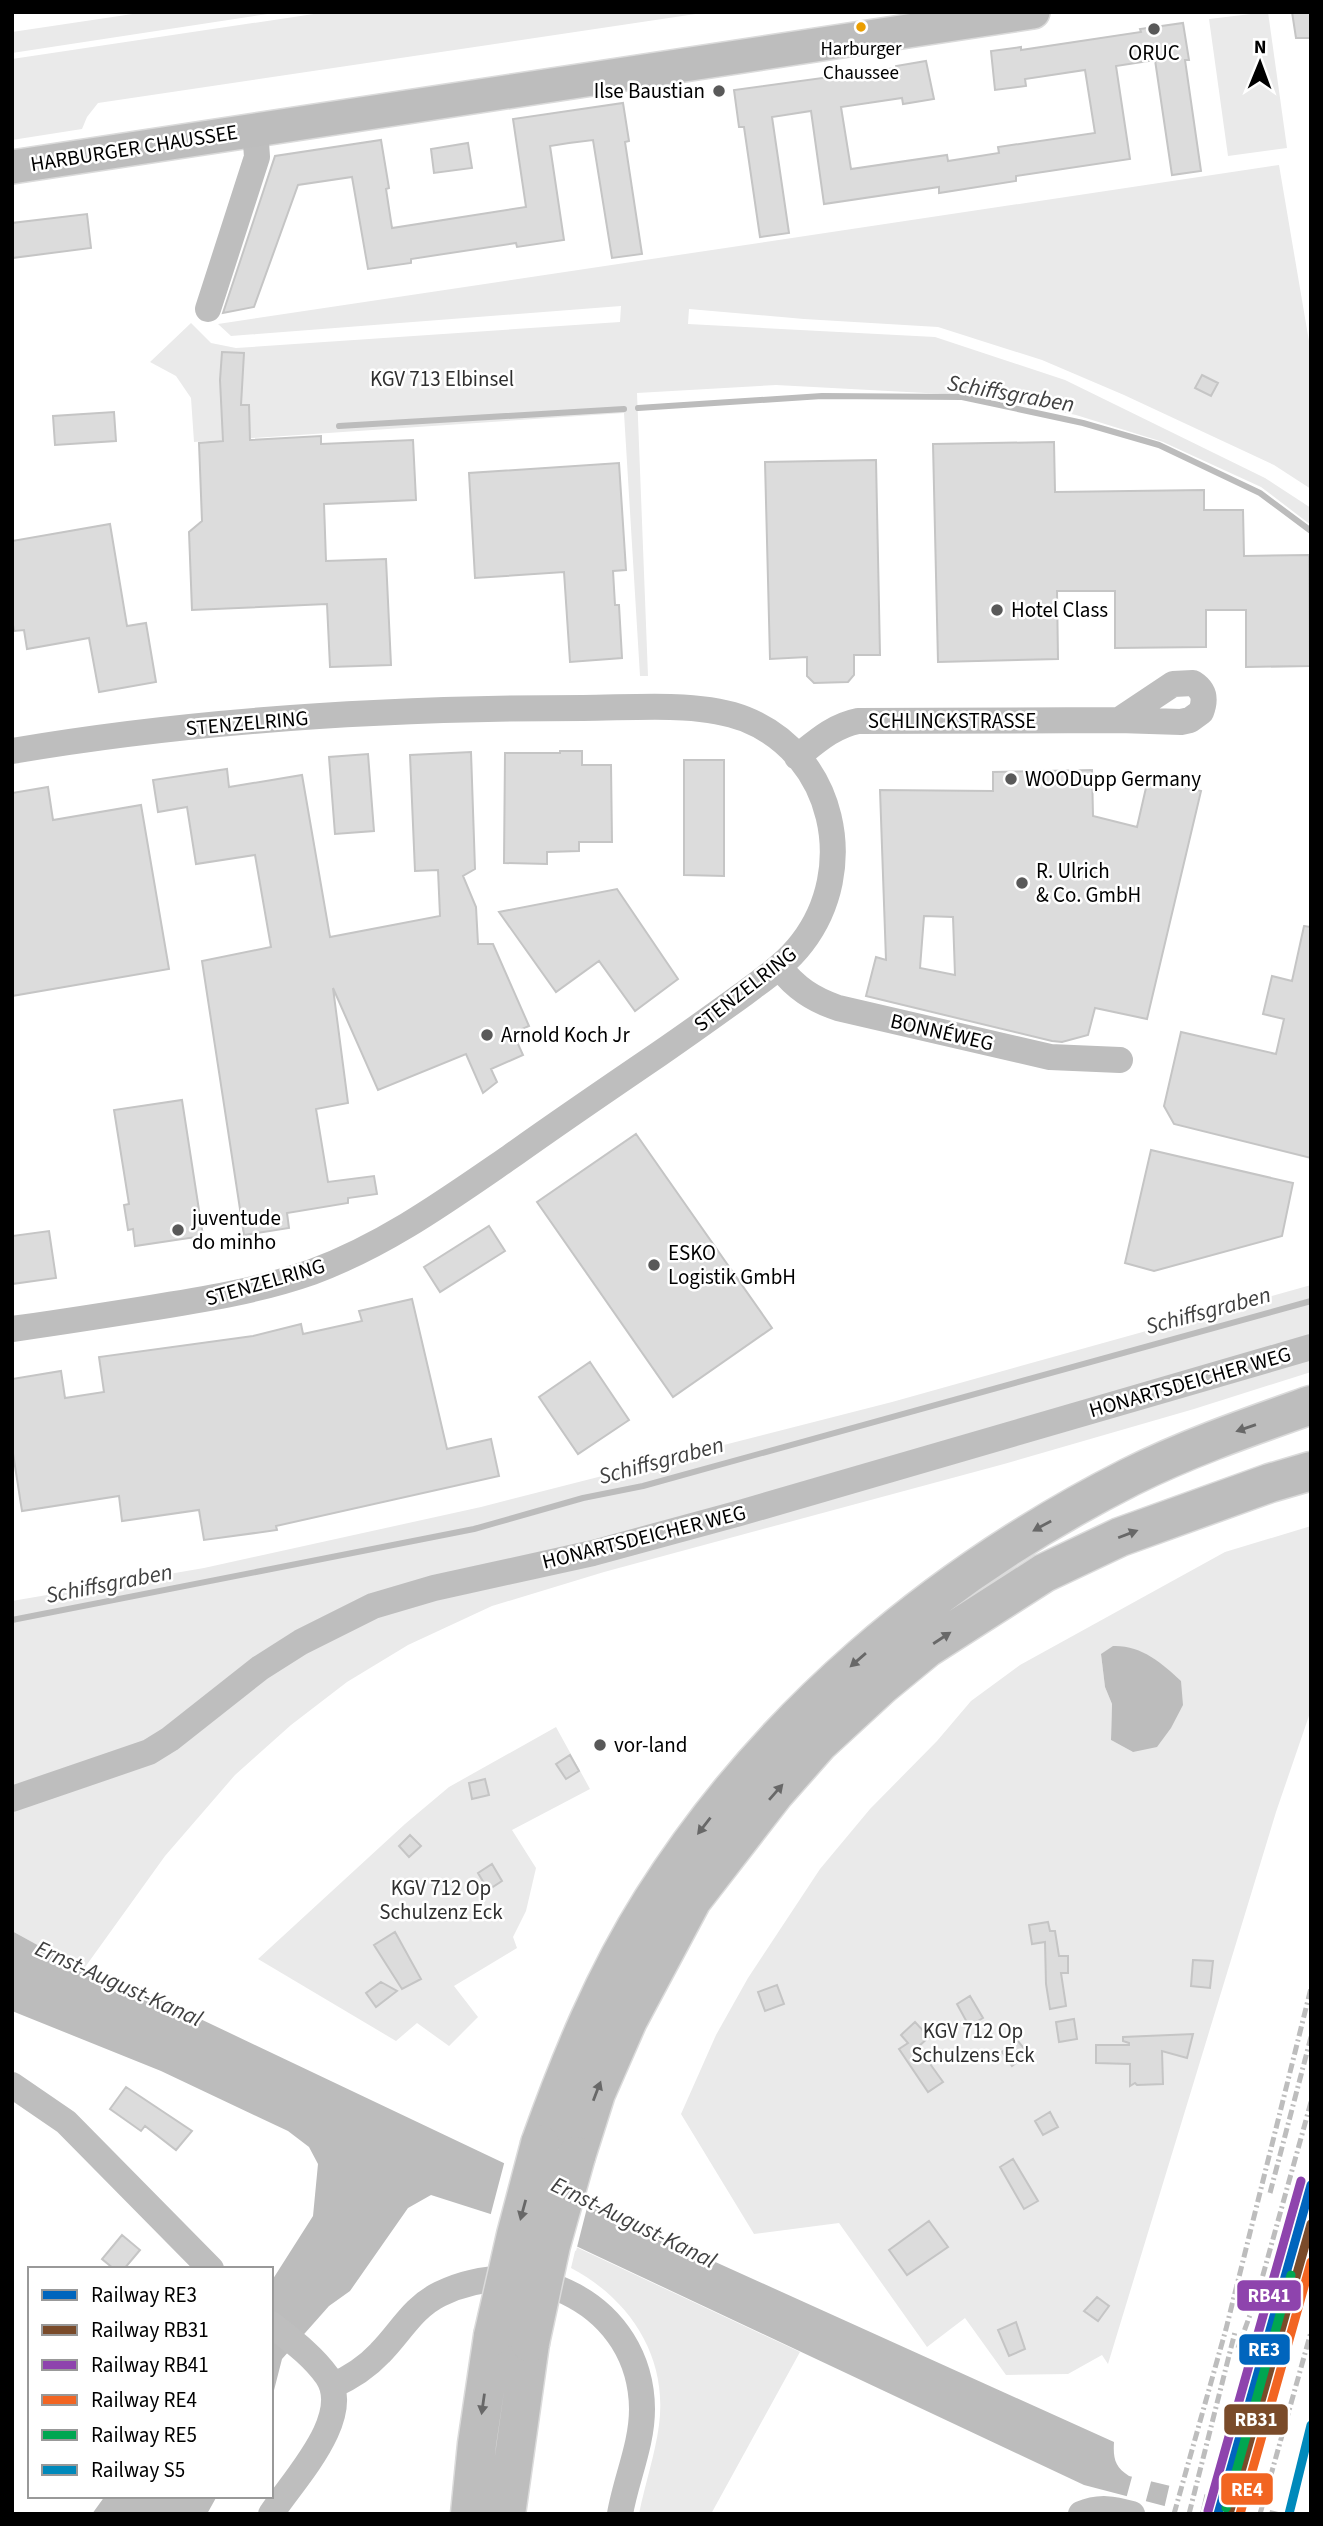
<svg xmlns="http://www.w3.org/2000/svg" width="1323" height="2526" font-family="'Source Sans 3',sans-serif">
<rect width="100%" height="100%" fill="#fff"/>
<path fill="#eaeaea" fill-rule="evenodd" d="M146 12H281L12 53V32Z
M327 12H709L98 103 87 117 82 129 12 140V59Z
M1268 12 1287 148 1228 156 1209 19Z
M1279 165 1311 353V489L1274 465 1124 395 1042 360 938 327 804 319 689 309 688 324 935 337 1065 380 1265 478 1311 508V525L1261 487 1163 442 1076 415 982 396 776 385 637 393 648 676H640L624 413 194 442 191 398 176 376 150 362 191 323 211 343 236 348 620 322 621 306 231 336 218 324Z
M1311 1285V1372L1194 1409 1004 1464 604 1572 492 1606 408 1645 347 1682 291 1725 235 1775 165 1856 83 1970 12 1931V1601L204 1568 481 1507 892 1402Z
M1311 1526V1710L1276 1812 1108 2364 1102 2355 1068 2374 1006 2375 965 2318 927 2347 839 2223 754 2234 681 2114 716 2035 748 1978 820 1869 870 1809 937 1741 971 1701 1020 1665 1225 1552ZM1101 1654 1133 1752 1111 1740 1112 1704 1105 1687Z
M556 1727 590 1789 512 1830 536 1868 526 1911 513 1937 517 1948 454 1986 478 2017 449 2046 417 2023 396 2041 258 1959 405 1824 449 1787Z
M576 2247 800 2352 711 2514H639C645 2484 655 2455 659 2425 668 2357 630 2299 571 2268Z"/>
<path fill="#bcbcbc" d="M1113 1646C1141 1645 1162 1663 1181 1681L1183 1705 1171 1728 1157 1747 1133 1752 1111 1740 1112 1704 1105 1687 1101 1654Z
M12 1931 125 1993 154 1997 649 2232 1114 2442C1113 2459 1115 2467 1129 2476L1287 2514H1195L1084 2485 544 2231 431 2195 408 2208 350 2291 329 2306 282 2359 271 2402V2282L313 2216 318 2164 309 2147 288 2131 161 2071 12 2011Z
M105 2496H217L207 2514H92Z"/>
<path fill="#fff" d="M505 2160 589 2200 576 2251 543 2235 490 2217Z
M1133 2473 1152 2478 1145 2504 1126 2499Z
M1170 2483 1205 2492 1200 2514H1181L1164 2509Z
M1211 2493 1271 2507 1269 2514H1206Z"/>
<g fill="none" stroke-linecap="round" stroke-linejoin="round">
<path stroke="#bcbcbc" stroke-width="6" d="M638 408 822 396 962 397 1083 423 1159 445 1260 493 1311 531
M339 426 624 409
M12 1620 474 1529 583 1498 643 1486 1311 1301"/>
</g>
<path fill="#dcdcdc" stroke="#c5c5c5" stroke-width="2" fill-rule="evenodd" d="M1292 12H1311V38H1296Z
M1183 23 1189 60H1185L1201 171 1172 175 1155 60 1116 66 1130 159 1016 176V181L939 193V187L824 204 811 111 772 117 789 233 760 237 744 127H739L734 90 896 68V66L926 61 934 99 903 104 902 98 841 107 851 169 947 155 948 161 999 153 998 147 1095 133 1085 70 1025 79 1026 86 995 90 991 51 1021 47V50L1141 32 1140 29Z
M623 103 629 141 625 142 642 254 612 258 593 140 569 143 550 146 564 240 517 247 516 243 411 259V263L368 269 352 177 298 185 254 307 223 313 275 156 381 140 389 188 386 189 392 228 526 207 513 119Z
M468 143 472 168 434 173 431 149Z
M87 214 91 248 12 258V223Z
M222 352 244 353 241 405H249L250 440 321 436V444L413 440 416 500 324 504 326 561 386 559 391 665 330 667 327 604 192 610 189 532 202 521 199 443 223 441 220 380Z
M1202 375 1218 383 1211 396 1195 388Z
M114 412 116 441 55 445 53 416Z
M1054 442 1055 492 1204 490V510H1243L1244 556 1309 555 1310 666 1246 667V610H1206V647L1115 648V591H1057L1058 659 938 662 933 444Z
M876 460 880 655H854V675L848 682 814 683 807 676V657L770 659 765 462Z
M619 463 626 570 613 571 615 605H619L622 658 570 662 564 572 475 578 469 473Z
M110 524 127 626 146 623 156 682 99 692 89 638 27 649 24 630 14 631 12 619V541Z
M560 751H582V765H611L612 842H579V851L547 852V864L504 863 505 753H560Z
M471 752 475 869 463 876 476 907 478 944H493L529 1026 513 1033 523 1055 491 1069 497 1082 483 1093 466 1054 378 1090 333 988 348 1103 316 1109 328 1182 374 1176 377 1194 348 1198V1203L287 1213 289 1228 244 1235 202 961 271 947 255 855 196 864 187 807 158 812 153 780 227 769 229 787 302 775 330 937 440 916 438 870 415 871 410 755Z
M368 754 374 831 335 834 329 757Z
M684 760H724V876L684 875Z
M1092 770 1093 816 1137 827 1148 779 1201 791 1147 1019 1095 1008 1088 1035 1062 1042 1052 1041 866 996 876 957 886 960 880 790 993 791V772ZM924 916 953 917 955 975 920 968Z
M48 787 53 820 141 805 169 969 12 996V793Z
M617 889 678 979 635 1011 599 961 556 992 499 912Z
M1304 926 1311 927V1158L1174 1124 1164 1106 1181 1032 1276 1054 1284 1019 1263 1014 1272 976 1292 981Z
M182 1100 203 1236 135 1246 133 1229 128 1230 124 1205 129 1204 114 1110Z
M636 1134 772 1328 673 1397 537 1202Z
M1151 1150 1293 1183 1282 1236 1154 1271 1125 1263Z
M489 1226 505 1251 440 1292 424 1267Z
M49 1231 56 1278 12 1284V1236Z
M412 1299 447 1449 491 1439 499 1476 276 1526 277 1530 204 1540 199 1510 122 1521 119 1496 22 1511 12 1447V1379L61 1371 65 1398 104 1392 99 1357 253 1336 301 1324 303 1334 362 1321 359 1311Z
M590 1362 629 1420 578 1454 539 1397Z
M570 1755 579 1771 566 1779 556 1764Z
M485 1779 489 1795 472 1799 469 1783Z
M410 1835 421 1846 409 1857 399 1846Z
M492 1864 502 1881 488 1890 478 1873Z
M1048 1922 1050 1931H1055L1059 1956H1068V1973H1061L1066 2006 1050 2009 1046 1984 1045 1942 1032 1944 1029 1925Z
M395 1932 421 1979 402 1989 374 1945Z
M1193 1960 1213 1961 1210 1988 1191 1986Z
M381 1982 397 1991 376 2007 366 1993Z
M777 1985 784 2004 765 2011 758 1992Z
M970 1996 983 2018 969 2026 957 2004Z
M1074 2019 1077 2039 1059 2042 1056 2022Z
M915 2022 929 2037 918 2047 943 2082 928 2092 899 2049 908 2043 901 2035Z
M1193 2034 1187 2058 1162 2051 1163 2084 1137 2085 1135 2083 1130 2086V2064L1096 2063V2045H1129V2043L1123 2041V2037Z
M1017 2040 1028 2053 1012 2066 1002 2052Z
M126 2087 192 2131 176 2150 145 2126 141 2131 110 2109Z
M1050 2112 1058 2127 1043 2135 1035 2121Z
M1013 2159 1038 2201 1024 2209 1000 2167Z
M929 2221 948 2247 907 2275 889 2250Z
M122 2235 140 2250 124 2269H114L102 2259Z
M1097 2297 1109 2306 1098 2321 1084 2311Z
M1016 2322 1025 2349 1009 2356 998 2330Z"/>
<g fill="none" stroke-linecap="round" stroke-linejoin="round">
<defs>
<path id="major" d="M12 167 1033 12"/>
<path id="highway" d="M540 2144C570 2060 604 1977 652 1901 767 1718 937 1575 1130 1477 1188 1448 1249 1427 1311 1405
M576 2156 596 2093 628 2020 692 1900 774 1794 819 1743 882 1685 927 1648 1044 1573 1120 1537 1270 1483 1311 1471
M470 2514 477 2444 493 2336
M506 2514 530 2343"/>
</defs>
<use href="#major" stroke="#dbdbdb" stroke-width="36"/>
<use href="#highway" stroke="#dbdbdb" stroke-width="41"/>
<path stroke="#bebebe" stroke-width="26" d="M208 309 257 157 255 128
M12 751C200 719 392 708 583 708 632 708 699 701 745 719 835 755 859 869 802 943 787 963 765 978 745 993 716 1014 688 1034 659 1054 609 1088 559 1122 510 1157 446 1201 385 1245 312 1272 258 1291 201 1300 144 1309 100 1316 56 1323 12 1329
M797 757C816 742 833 726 858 721L1119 720 1181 722 1190 720 1201 712C1206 699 1204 690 1193 683L1173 684 1119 720
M779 967C796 988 812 999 838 1008L1050 1057 1120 1060
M12 1799 149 1752 170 1739 260 1668 301 1642 373 1606 434 1588 593 1553 740 1513 1311 1347
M12 2085 66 2122 211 2269
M271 2324C291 2340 312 2355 327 2376 355 2417 293 2480 271 2514
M332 2386C350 2378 366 2368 380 2353 400 2333 413 2307 440 2294 530 2250 641 2305 642 2409 642 2445 626 2479 620 2514
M1081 2514C1099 2506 1114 2509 1132 2514"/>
<use href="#major" stroke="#bdbdbd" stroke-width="33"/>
<use href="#highway" stroke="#bdbdbd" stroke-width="38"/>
<path stroke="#bdbdbd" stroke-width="5" stroke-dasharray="10 3.5 2 3.5" stroke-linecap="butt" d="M1270 2193 1311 2037
M1238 2348 1258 2293 1311 2102
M1174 2514 1226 2329 1311 1988
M1189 2514 1235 2332
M1231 2514 1311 2227
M1260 2514 1311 2332"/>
<defs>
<path id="highway-bridge" d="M493 2336 516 2235 540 2144
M530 2343 551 2245 576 2156"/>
</defs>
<use href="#highway-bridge" stroke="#dbdbdb" stroke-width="41" stroke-linecap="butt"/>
<use href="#highway-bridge" stroke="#bdbdbd" stroke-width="38"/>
<defs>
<path id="rail-1" d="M1218 2514 1311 2185"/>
<path id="rail-2" d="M1229 2514 1311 2224"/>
<path id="rail-3" d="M1208 2511 1301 2181"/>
<path id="rail-4" d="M1240 2514 1311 2262"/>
<path id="rail-5" d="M1226 2508 1291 2275"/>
<path id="rail-6" d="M1289 2514 1311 2425"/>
</defs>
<use href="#rail-1" stroke="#fff" stroke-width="14"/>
<use href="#rail-2" stroke="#fff" stroke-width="14"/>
<use href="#rail-3" stroke="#fff" stroke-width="14"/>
<use href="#rail-4" stroke="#fff" stroke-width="14"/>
<use href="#rail-5" stroke="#fff" stroke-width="14"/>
<use href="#rail-6" stroke="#fff" stroke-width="14"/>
<use href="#rail-1" stroke="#0065bd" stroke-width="9"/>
<use href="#rail-2" stroke="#7a4b2a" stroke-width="9"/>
<use href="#rail-3" stroke="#8e44ad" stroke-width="9"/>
<use href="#rail-4" stroke="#f26522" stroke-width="9"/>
<use href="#rail-5" stroke="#00a651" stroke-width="9"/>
<use href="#rail-6" stroke="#0089bb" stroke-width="9"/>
</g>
<defs><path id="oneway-solid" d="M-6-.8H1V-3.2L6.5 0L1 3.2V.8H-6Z" transform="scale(1.75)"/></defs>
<g fill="#686868">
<use href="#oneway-solid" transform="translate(1246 1428) rotate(161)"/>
<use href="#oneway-solid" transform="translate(1042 1526) rotate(151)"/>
<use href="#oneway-solid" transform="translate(1128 1534) rotate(-21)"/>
<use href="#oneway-solid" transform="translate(942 1638) rotate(-33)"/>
<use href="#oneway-solid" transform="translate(858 1660) rotate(139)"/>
<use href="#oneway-solid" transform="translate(776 1792) rotate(-49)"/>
<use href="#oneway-solid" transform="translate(704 1826) rotate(128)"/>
<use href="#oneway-solid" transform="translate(597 2091) rotate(-69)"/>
<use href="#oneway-solid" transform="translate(523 2210) rotate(105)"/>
<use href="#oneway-solid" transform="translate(483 2404) rotate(98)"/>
</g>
<circle fill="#eb9e00" stroke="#fff" stroke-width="2.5" cx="861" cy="27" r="6"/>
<g fill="#595959" stroke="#fff" stroke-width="2.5">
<circle cx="1154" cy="29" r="7"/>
<circle cx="719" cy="91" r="7"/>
<circle cx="997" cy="610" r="7"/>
<circle cx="1011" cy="779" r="7"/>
<circle cx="1022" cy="883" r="7"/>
<circle cx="487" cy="1035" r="7"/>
<circle cx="178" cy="1230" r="7"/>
<circle cx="654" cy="1265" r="7"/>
<circle cx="600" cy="1745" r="7"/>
</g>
<g text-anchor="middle" stroke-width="5" stroke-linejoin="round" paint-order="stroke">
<g font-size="19" fill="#000" stroke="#fff">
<text x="861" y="55">Harburger<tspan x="861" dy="24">Chaussee</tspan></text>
</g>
<g font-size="21" fill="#000" stroke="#fff" text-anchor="start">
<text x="1154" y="60" text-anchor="middle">ORUC</text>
<text x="705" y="98" text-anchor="end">Ilse Baustian</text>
<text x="1011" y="617">Hotel Class</text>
<text x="1025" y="786">WOODupp Germany</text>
<text x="1036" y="878">R. Ulrich<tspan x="1036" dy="24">&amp; Co. GmbH</tspan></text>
<text x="501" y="1042">Arnold Koch Jr</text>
<text x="192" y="1225">juventude<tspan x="192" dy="24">do minho</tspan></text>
<text x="668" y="1260">ESKO<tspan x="668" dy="24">Logistik GmbH</tspan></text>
<text x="614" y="1752">vor-land</text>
</g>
<g font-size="21" fill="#000" stroke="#fff">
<text transform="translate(134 148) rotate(-9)" y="7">HARBURGER CHAUSSEE</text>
<text x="952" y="728">SCHLINCKSTRASSE</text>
<text transform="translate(247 723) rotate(-5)" y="7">STENZELRING</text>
<text transform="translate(745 989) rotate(-38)" y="7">STENZELRING</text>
<text transform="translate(942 1032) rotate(13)" y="7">BONNÉWEG</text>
<text transform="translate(265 1282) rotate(-16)" y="7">STENZELRING</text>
<text transform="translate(1190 1382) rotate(-16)" y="7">HONARTSDEICHER WEG</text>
<text transform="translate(644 1537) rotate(-14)" y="7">HONARTSDEICHER WEG</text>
</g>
<g font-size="21" fill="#2f2f2f" stroke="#fff">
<text x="442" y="386">KGV 713 Elbinsel</text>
<text x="441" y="1895">KGV 712 Op<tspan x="441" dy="24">Schulzenz Eck</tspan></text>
<text x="973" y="2038">KGV 712 Op<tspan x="973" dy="24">Schulzens Eck</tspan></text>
</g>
<g font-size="23" font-style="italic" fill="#404040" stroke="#fff">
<text transform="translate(1011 393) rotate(10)" y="8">Schiffsgraben</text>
<text transform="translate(1208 1310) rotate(-15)" y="8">Schiffsgraben</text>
<text transform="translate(661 1460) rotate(-15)" y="8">Schiffsgraben</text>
<text transform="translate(109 1583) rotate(-11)" y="8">Schiffsgraben</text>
<text transform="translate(119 1983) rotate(24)" y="8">Ernst-August-Kanal</text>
<text transform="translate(634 2222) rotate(26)" y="8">Ernst-August-Kanal</text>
</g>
</g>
<g stroke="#fff" stroke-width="2.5">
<rect x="1236" y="2279" width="66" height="33" rx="7" fill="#8e44ad"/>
<rect x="1238" y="2333" width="53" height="33" rx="7" fill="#0065bd"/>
<rect x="1223" y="2403" width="66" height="33" rx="7" fill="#7a4b2a"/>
<rect x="1220" y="2472" width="54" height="34" rx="7" fill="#f26522"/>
</g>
<g font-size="19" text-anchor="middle" font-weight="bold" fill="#fff">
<text x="1269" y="2302">RB41</text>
<text x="1264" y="2356">RE3</text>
<text x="1256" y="2426">RB31</text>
<text x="1247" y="2496">RE4</text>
</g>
<rect width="1323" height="2526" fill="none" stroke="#000000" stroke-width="28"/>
<rect x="28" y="2267" width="245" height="231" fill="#ffffff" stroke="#999999" stroke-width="2"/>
<rect x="42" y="2290" width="35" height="10" fill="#0065bd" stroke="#999999" stroke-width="2"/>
<text x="91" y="2302" font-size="21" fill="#000000">Railway RE3</text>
<rect x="42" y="2325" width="35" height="10" fill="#7a4b2a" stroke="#999999" stroke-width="2"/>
<text x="91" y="2337" font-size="21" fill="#000000">Railway RB31</text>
<rect x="42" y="2360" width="35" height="10" fill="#8e44ad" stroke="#999999" stroke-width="2"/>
<text x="91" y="2372" font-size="21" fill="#000000">Railway RB41</text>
<rect x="42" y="2395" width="35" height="10" fill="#f26522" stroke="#999999" stroke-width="2"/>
<text x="91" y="2407" font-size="21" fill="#000000">Railway RE4</text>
<rect x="42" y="2430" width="35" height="10" fill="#00a651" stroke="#999999" stroke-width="2"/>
<text x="91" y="2442" font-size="21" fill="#000000">Railway RE5</text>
<rect x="42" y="2465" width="35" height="10" fill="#0089bb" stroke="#999999" stroke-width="2"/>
<text x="91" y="2477" font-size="21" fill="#000000">Railway S5</text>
<g transform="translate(1260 63) rotate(1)" stroke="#ffffff" stroke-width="5" paint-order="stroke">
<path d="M0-5L12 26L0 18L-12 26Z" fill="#000000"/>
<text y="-10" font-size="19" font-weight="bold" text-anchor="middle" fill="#000000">N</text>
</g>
</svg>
